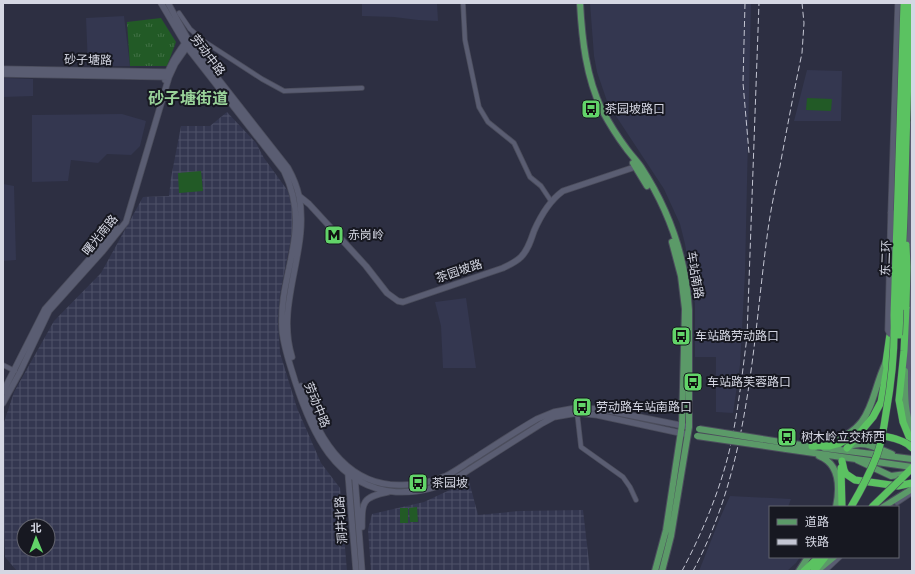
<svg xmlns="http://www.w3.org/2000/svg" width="915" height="574" font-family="'PT Sans Narrow','Noto Sans SC',sans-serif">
<defs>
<pattern id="industrial-grid" width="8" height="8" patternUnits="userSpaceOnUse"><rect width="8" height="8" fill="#343750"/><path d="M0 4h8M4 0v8" fill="none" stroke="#505369"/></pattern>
<pattern id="grass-tufts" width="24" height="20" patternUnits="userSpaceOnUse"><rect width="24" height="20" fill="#225a26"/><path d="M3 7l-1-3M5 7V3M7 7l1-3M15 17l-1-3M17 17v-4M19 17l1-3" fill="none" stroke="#417145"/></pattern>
</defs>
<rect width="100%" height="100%" fill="#2d2f42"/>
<path fill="#343750" d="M362 3H437L438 21 418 20 394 17 362 16Z
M590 3H751L745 273 740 365 733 413 716 412V357H695V304L685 244 680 224 664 189 608 104 597 72 594 56Z
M124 16 130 66H88L86 18Z
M807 70 842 71 841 121H794Z
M3 78 33 79V96L3 97Z
M122 114 146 121 140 146 131 155 107 154 98 163 71 160 68 181 32 182V115Z
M3 184 14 186 16 260 3 261Z
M466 298 476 368H443L441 326 435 302Z
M730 496 791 499 788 507H770V557H800L796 563 787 571H699L720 518Z"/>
<path fill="url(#industrial-grid)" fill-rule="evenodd" d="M227 112 256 143 264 158 288 191 293 207V227L291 239 280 294 278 320 280 353 297 408 321 463 340 488 347 571H17L5 557 3 499V425L14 392 54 321 101 273 143 197 169 196 171 178 181 126H210ZM24 526H48V550H24Z
M469 481 478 515 519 511 583 510 590 571H371L368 530 372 514 424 502Z"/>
<path fill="url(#grass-tufts)" d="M161 18 176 42 167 66H130L127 22Z"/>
<path fill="#225a26" d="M807 98 832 99 831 111 806 110Z
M201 171 203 191 179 193 178 173Z
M417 507 418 522H410L409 508Z
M400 508H408V523H400Z"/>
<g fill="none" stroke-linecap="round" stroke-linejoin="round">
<defs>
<path id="street" d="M463 3 465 40 479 107 488 122 514 143 530 177 541 186 551 201
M179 13 190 29 205 42 262 79 284 91 362 88
M3 365 15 371
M577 412 581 447 623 477 630 487 636 500"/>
<path id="secondary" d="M161 3 187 47 284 171C313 231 279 270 282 328 283 346 290 364 295 381 311 431 335 487 396 492 418 493 436 489 456 478L541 424 554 417 577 413 597 415 685 434
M168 3 190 43 288 168C293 177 297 187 299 196 310 250 275 303 292 357
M3 69 169 72
M3 74 169 77
M165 80C169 65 178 53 187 40
M912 124 909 233 911 284 908 371 909 406 912 420
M299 196 309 204 366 266 387 293 398 301 403 302 503 268C509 265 516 262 521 257 528 250 531 240 534 231 541 215 549 201 563 191L638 166
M891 212 898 3
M301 386C316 434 344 487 402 485 417 485 432 482 446 476 456 471 465 464 475 458 495 445 516 431 537 419L554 412 576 408 599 409 689 427
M3 392 45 309 117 228
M3 403 20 372 49 311 102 252 126 222 169 77 175 64 189 44
M348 473 356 571
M355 478 362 571
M897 502 912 492
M362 527C362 502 362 497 388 492
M824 571 839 557"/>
<path id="primary" d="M580 3C582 39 586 77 602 110 609 123 617 136 626 148 631 155 637 161 641 167 669 210 686 259 689 310V427L671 536 662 571
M633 163 647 186
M905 371C905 392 904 411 912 430
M787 443 815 447
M827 443C875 429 869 398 886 362
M848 447C863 439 878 449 892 454
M824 448 912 459
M786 449 912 467
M819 456C840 464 840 487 836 507
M857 460 891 476 906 474
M883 507 912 489
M655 571 666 530 682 425 685 309 681 276 672 242
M799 571 808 557
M817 571 834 557"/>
<path id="highway" d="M906 307 904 351 899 400 903 422 912 444
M812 446H829L840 443
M847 448 873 417 881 402 887 368 886 362 891 327
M842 461 844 470 846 474 855 480 898 486 912 483
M841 468 842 507
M901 479 912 468
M804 571 819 557
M814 571 825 557"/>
</defs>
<use href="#street" stroke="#4b4d5c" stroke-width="5.5"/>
<use href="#secondary" stroke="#4b4d5c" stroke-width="7"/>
<use href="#primary" stroke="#4b4d5c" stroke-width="8"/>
<use href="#highway" stroke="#4b4d5c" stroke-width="8"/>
<use href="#street" stroke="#5a5d72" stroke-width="4"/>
<use href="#secondary" stroke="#5a5d72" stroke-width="5.5"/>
<use href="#primary" stroke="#5b9a68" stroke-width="6"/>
<use href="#highway" stroke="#5bc261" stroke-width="7"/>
<path stroke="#c4c6d3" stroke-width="1" stroke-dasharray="6 3" stroke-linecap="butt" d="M745 3 743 83 749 153
M682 571C702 533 719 493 729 452 738 414 742 375 747 337L759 3
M693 571C749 467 752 351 767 237 770 213 775 189 780 166 787 128 794 91 802 53L804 23 802 3"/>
<defs>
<path id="secondary-bridge" d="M890 334 888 330 891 212"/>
<path id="primary-bridge" d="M699 429 787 443
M697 436 786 449"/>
<path id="highway-bridge" d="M906 307 907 267 906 245
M899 335 904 216 910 3
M840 443C846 440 851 436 858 435 871 433 903 437 912 448
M851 507C861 490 870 473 877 455 882 441 884 427 886 413 892 380 895 348 894 315L904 3
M872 507 901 479"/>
</defs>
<use href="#secondary-bridge" stroke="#4b4d5c" stroke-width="7" stroke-linecap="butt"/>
<use href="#primary-bridge" stroke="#4b4d5c" stroke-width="8" stroke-linecap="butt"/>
<use href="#highway-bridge" stroke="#4b4d5c" stroke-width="8" stroke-linecap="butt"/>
<use href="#secondary-bridge" stroke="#5a5d72" stroke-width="5.5"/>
<use href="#primary-bridge" stroke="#5b9a68" stroke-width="6"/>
<use href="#highway-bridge" stroke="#5bc261" stroke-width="7"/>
</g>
<defs>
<symbol id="bus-square" viewBox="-11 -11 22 22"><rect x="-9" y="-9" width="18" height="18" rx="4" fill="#62d469" stroke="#171821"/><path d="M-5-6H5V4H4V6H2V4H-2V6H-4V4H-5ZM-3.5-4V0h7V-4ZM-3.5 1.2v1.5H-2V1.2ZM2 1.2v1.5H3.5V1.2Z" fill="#111"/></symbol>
<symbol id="metro-square" viewBox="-11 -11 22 22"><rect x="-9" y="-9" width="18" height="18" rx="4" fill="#62d469" stroke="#171821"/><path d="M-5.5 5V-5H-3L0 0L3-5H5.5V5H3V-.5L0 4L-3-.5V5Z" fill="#111"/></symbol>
</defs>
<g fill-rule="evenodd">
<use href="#bus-square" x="580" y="98" width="22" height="22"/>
<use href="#metro-square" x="323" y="224" width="22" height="22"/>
<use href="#bus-square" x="670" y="325" width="22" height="22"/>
<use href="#bus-square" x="682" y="371" width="22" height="22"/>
<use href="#bus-square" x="571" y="396" width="22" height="22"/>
<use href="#bus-square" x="776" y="426" width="22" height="22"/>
<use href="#bus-square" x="407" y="472" width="22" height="22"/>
</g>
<g text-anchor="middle" stroke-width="4" stroke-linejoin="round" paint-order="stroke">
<g font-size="12" fill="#d5d7e3" stroke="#171821">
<text transform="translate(208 55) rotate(53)" y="4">劳动中路</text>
<text transform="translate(88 60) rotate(1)" y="4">砂子塘路</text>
<text transform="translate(100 235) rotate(-51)" y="4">曙光南路</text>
<text transform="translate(886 258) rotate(-88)" y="4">东二环</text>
<text transform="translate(459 271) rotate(-19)" y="4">茶园坡路</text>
<text transform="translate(695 275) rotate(80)" y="4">车站南路</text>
<text transform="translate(317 405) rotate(68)" y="4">劳动中路</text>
<text transform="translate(341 520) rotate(-94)" y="4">洞井北路</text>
</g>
<g font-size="12" fill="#d5d7e3" stroke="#171821" text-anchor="start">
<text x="605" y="113">茶园坡路口</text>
<text x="348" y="239">赤岗岭</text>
<text x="695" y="340">车站路劳动路口</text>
<text x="707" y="386">车站路芙蓉路口</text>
<text x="596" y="411">劳动路车站南路口</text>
<text x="801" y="441">树木岭立交桥西</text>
<text x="432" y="487">茶园坡</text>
</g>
<g font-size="16" font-weight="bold" fill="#99d399" stroke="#171821">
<text x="188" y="104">砂子塘街道</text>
</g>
</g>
<rect width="915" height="574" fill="none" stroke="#d5d7e3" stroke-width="8"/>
<rect x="769" y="506" width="130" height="52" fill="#171821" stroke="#63646f"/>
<rect x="777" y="519" width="20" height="6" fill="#5b9a68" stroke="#63646f"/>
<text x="805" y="526" font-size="12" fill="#d5d7e3">道路</text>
<rect x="777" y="539" width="20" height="6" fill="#c4c6d3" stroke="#63646f"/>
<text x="805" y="546" font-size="12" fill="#d5d7e3">铁路</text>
<g transform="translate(36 538) rotate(359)"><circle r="19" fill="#171821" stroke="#63646f"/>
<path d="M0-3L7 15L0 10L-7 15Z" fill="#62d469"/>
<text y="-6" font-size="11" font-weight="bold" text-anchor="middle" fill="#d5d7e3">北</text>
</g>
</svg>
